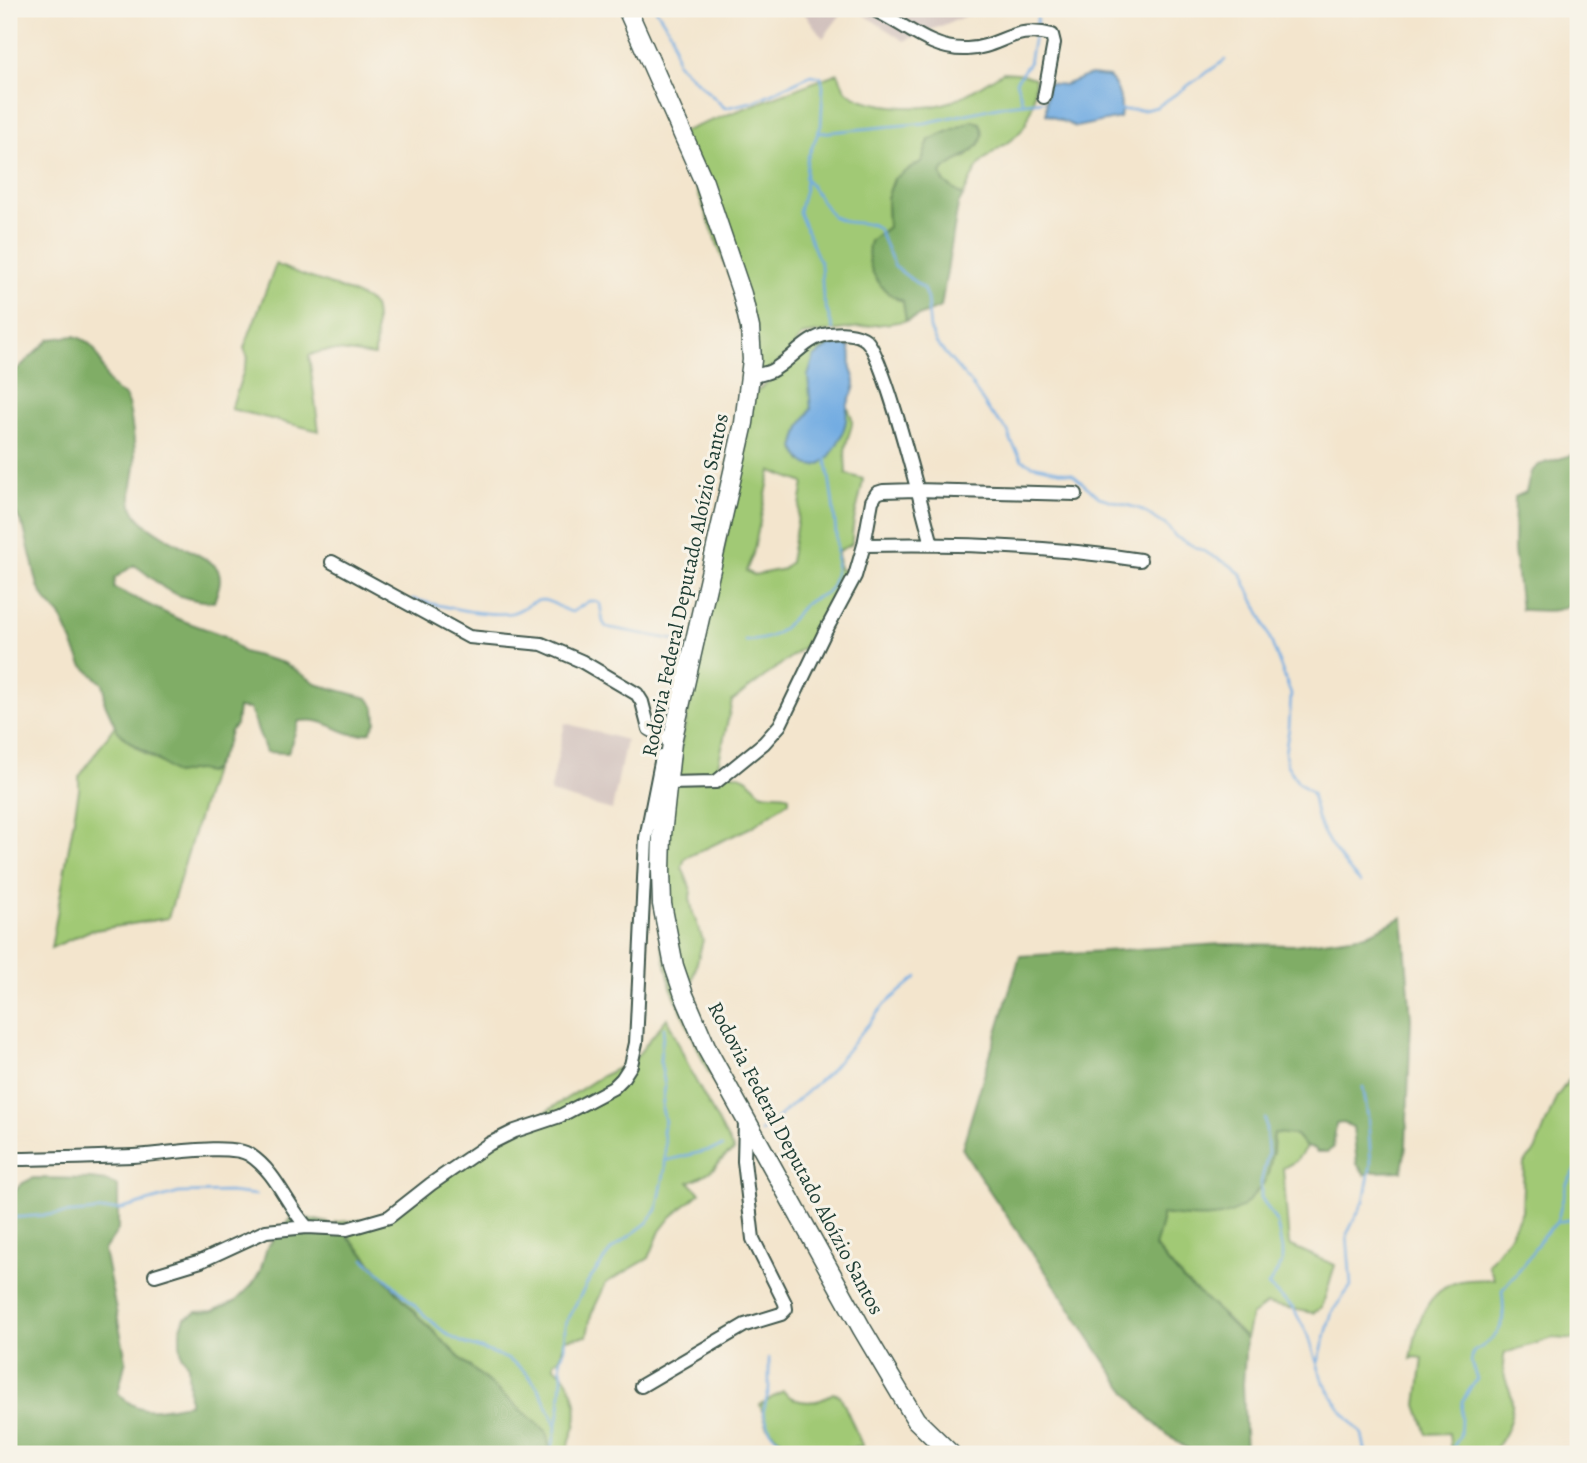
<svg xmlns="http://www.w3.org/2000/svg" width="1587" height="1463" font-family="Alegreya,serif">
<rect width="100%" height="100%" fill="#f7f3e8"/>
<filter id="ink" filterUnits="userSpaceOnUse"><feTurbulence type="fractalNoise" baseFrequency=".0143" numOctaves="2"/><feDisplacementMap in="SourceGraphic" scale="14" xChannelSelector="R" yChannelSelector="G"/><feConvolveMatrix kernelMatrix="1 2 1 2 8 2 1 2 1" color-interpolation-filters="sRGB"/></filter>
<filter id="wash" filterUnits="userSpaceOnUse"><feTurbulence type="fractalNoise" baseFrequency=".00686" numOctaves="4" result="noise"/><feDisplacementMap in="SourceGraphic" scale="28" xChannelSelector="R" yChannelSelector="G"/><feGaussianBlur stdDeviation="1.57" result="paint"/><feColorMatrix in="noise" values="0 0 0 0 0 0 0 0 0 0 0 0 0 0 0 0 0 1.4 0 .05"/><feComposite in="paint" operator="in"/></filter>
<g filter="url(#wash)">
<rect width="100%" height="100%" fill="#f3e5cd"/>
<path fill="#d0c0bc" d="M801 9H845L823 38Z
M855 9H983L904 41Z
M565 723 626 740 612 810 550 793Z"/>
<path fill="#a1c974" stroke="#608354" stroke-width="2" fill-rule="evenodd" d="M1003 72 1017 73 1035 78C1035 96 1031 123 1017 135 1006 145 992 151 982 162 973 171 968 185 963 196L944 182 941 173 946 166 968 156 980 123 972 121 929 140 922 161 894 179 887 198 888 227 870 241 896 299 903 301 906 321 802 335 789 353 763 375 750 362 744 315 676 134 838 73C840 78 843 88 848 92 867 107 916 110 939 105 962 100 983 84 1003 72Z
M276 264C295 275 368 293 374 307 378 316 375 344 375 356 355 354 326 345 309 356L319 431 231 409 248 358 244 348Z
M814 345H831L821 350 809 385 811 409 800 427 794 448 802 461C829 444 845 441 847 406 857 427 850 425 846 445 844 453 846 465 846 474L863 479C860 503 851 520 852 544L838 551 839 569 858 575 826 621 804 647 732 701 717 770C726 775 735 772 744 777 751 780 755 788 761 792 770 796 780 792 789 796V801L752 827 685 858 682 867 691 890 690 898 693 913 703 940 691 985 692 998 718 1076 721 1095 706 1067 671 987 661 942 663 827 744 454 751 396ZM771 471 804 483 790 562 784 569 754 575 746 571 753 554Z
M115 725C122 743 166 767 183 773 192 769 198 768 207 773L213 770 168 918 89 931 51 948 79 790V777Z
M667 1018 692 1074 734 1151C724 1155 723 1159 716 1166 709 1174 698 1178 689 1182L700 1193 671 1217 660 1231 649 1258 606 1283 591 1315 587 1336 565 1339 560 1358 554 1362V1367C571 1378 579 1402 576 1422 574 1434 566 1442 570 1454H551L546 1431 462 1360 418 1316 336 1222 375 1219 395 1209 434 1175 502 1130 542 1114 602 1076 633 1061Z
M1578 1067V1340L1553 1338 1505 1353C1500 1368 1505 1378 1510 1391 1517 1413 1505 1438 1491 1453H1451L1449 1433 1427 1434 1417 1405 1423 1358 1415 1357 1411 1359C1417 1327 1423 1290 1461 1281 1471 1279 1484 1280 1494 1279L1488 1264 1509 1237 1522 1211 1524 1163 1535 1151 1556 1098Z
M1284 1132 1296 1135 1306 1147 1296 1161 1283 1168 1289 1245 1335 1265 1322 1307 1313 1313 1267 1304 1251 1316 1246 1339 1210 1303 1183 1280 1155 1246 1162 1214 1193 1217 1217 1216 1273 1154 1274 1133Z
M783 1391C796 1405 818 1405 833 1393L840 1395 863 1447 839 1449 837 1454H796L768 1428 760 1405Z"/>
<path fill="#80ad66" stroke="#50754d" stroke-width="2" d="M972 121 980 123C994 150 952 158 941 173L944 182 963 196 958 205 941 307 906 321 903 301C880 293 863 266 870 241L888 227 887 198 894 179 922 161 929 140Z
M74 336C111 346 93 382 125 396 131 407 136 451 135 465 134 483 125 501 138 517 154 537 213 557 218 570 223 580 217 592 214 602 195 601 175 597 160 585 151 578 144 571 134 565L115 578 114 588 178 619 225 636 243 652 284 663 319 685 368 698 375 708 376 722 370 732C346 740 338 725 316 721 311 720 304 721 299 721L288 753 266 752 250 709 238 708 236 725 230 731 226 746 213 770 207 773C195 766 187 773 175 774L157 759 126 739 117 730 104 701 105 691 103 684 82 665 60 615 45 599 38 586 24 528 9 500V377L50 339Z
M1578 453V598C1555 617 1549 609 1521 610L1514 550 1515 497 1526 492 1531 472 1539 465Z
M1403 917 1411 1019 1406 1146 1402 1171 1370 1172 1365 1175 1357 1164 1353 1127 1343 1123 1336 1124 1333 1148 1327 1152H1316V1149L1306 1147 1296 1135 1274 1133C1272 1147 1272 1162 1267 1177 1265 1183 1259 1189 1254 1195 1231 1225 1196 1218 1162 1214V1222L1155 1247 1183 1280 1210 1303 1246 1339 1243 1384 1246 1454C1233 1454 1204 1458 1193 1452 1132 1418 1099 1349 1061 1294 1028 1245 993 1199 962 1148L1020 956 1222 944 1294 945 1366 935Z
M33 1178 90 1179 106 1181 118 1186V1230L104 1250 126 1360 118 1393C141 1418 158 1408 189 1404L188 1365 182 1356 180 1343V1330L185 1318 197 1312 213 1311 236 1301 252 1285 260 1272 267 1247 294 1215 328 1223 343 1231 418 1316 462 1360 546 1431 551 1454H9V1199L21 1184Z"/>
<path fill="#72ace2" stroke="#48748b" stroke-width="2" d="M1090 75 1109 77C1119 88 1123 103 1120 118L1076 127 1046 114 1047 83 1064 85Z
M831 345 849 346C852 354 850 360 851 368 852 373 855 377 855 383 855 391 850 397 848 404 846 409 847 414 846 420 844 435 824 480 803 461 799 458 797 452 794 448L800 427 811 409 808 376 814 357Z"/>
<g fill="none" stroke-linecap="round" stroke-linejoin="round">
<path stroke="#72ace2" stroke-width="2.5" d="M656 9 672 34 677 63 725 108 755 101 811 75 821 77 823 86 821 126 807 159 805 189 799 212 821 265 823 298 833 329
M1036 29 1038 9
M1023 103 1016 81 1029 63 1034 36
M1119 110H1144L1157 107 1225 60
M819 133 925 123 1007 105 1043 101
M805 177 832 216 847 222 871 224 878 228 895 267 923 288 927 299 930 329 936 343 970 382 990 412 1008 431 1011 441 1022 460 1032 465 1072 474 1099 497 1140 509 1167 526 1176 537 1230 565 1241 574 1263 620 1291 694 1289 728 1285 753 1287 765 1298 782 1312 793C1314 802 1315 812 1318 821 1327 843 1344 865 1360 882
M412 599C439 605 484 617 511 613 522 611 531 600 542 600 554 601 561 610 572 612L589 601H595L600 604 603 622 606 627 675 640
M745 641C778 640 783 629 802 607 812 596 823 597 829 590 846 569 830 484 826 457
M1265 1118 1268 1154 1261 1182V1197L1277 1223 1282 1250V1263L1268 1286 1293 1308 1309 1337 1322 1379 1341 1410 1362 1434 1366 1454
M761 1132 829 1072 885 1004 917 977
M664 1161 722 1147
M9 1218 122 1209 179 1193 229 1192 256 1195
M1557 1222 1578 1218
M364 1259C394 1282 418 1313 448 1335 461 1344 472 1346 487 1351 530 1364 540 1388 556 1426
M769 1358V1390L763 1412 771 1432 792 1454
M1318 1363 1332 1312 1351 1286 1347 1234 1364 1201 1371 1164 1368 1117 1363 1087
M551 1454 560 1408 562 1376 560 1362 564 1350 565 1326 569 1316 588 1282 612 1249 647 1223 657 1210 665 1169V1142L662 1129 665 1122 662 1108 665 1086 660 1060 664 1028
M1449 1454 1460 1436 1462 1401 1477 1379 1471 1363 1473 1352C1504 1335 1506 1322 1502 1290L1524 1265 1542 1237 1557 1222 1567 1183 1578 1167"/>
</g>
</g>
<g filter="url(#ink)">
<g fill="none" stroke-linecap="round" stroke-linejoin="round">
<defs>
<path id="minor" d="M872 9C903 22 930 51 967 49 1000 48 1014 24 1052 35L1054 43 1044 97
M750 377C757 375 764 374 771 371 791 361 806 337 829 334 841 333 856 332 866 340 885 357 922 509 932 544
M864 545C955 543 1049 546 1140 560
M332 562 469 637 542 644 581 661 637 694 642 702 649 729 672 742
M667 783 716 782 764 743 780 725 825 632 855 576 864 545 872 501 877 493 883 491 916 490 1076 494
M9 1159C50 1159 92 1157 133 1156 160 1155 230 1142 250 1155 277 1173 286 1204 307 1227L347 1229 389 1217 431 1184 489 1144 515 1131 560 1116 613 1088 622 1079 631 1065 636 1043 646 838 662 757H669
M155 1275 201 1261 266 1231 307 1227
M641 1386 745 1325 781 1314 786 1309 785 1303 753 1239 744 1161 745 1121"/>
<path id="highway" d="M627 9 704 182 742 294 750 328 752 360 744 423 672 742 662 835 661 871 662 904 674 966 684 995 708 1051 862 1329 916 1420 951 1454"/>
</defs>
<use href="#minor" stroke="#3f564b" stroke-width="16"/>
<use href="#highway" stroke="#3f564b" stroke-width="21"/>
<use href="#minor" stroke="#fff" stroke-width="12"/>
<use href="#highway" stroke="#fff" stroke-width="18"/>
</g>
</g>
<g text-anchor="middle" stroke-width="6" stroke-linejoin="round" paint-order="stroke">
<g font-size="21" fill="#1f3d34" stroke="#f7f3e8">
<text transform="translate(685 585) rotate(-78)" y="7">Rodovia Federal Deputado Aloízio Santos</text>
<text transform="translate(796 1158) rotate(62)" y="7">Rodovia Federal Deputado Aloízio Santos</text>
</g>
</g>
<rect width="1587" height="1463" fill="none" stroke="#f7f3e8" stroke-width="35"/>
</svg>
